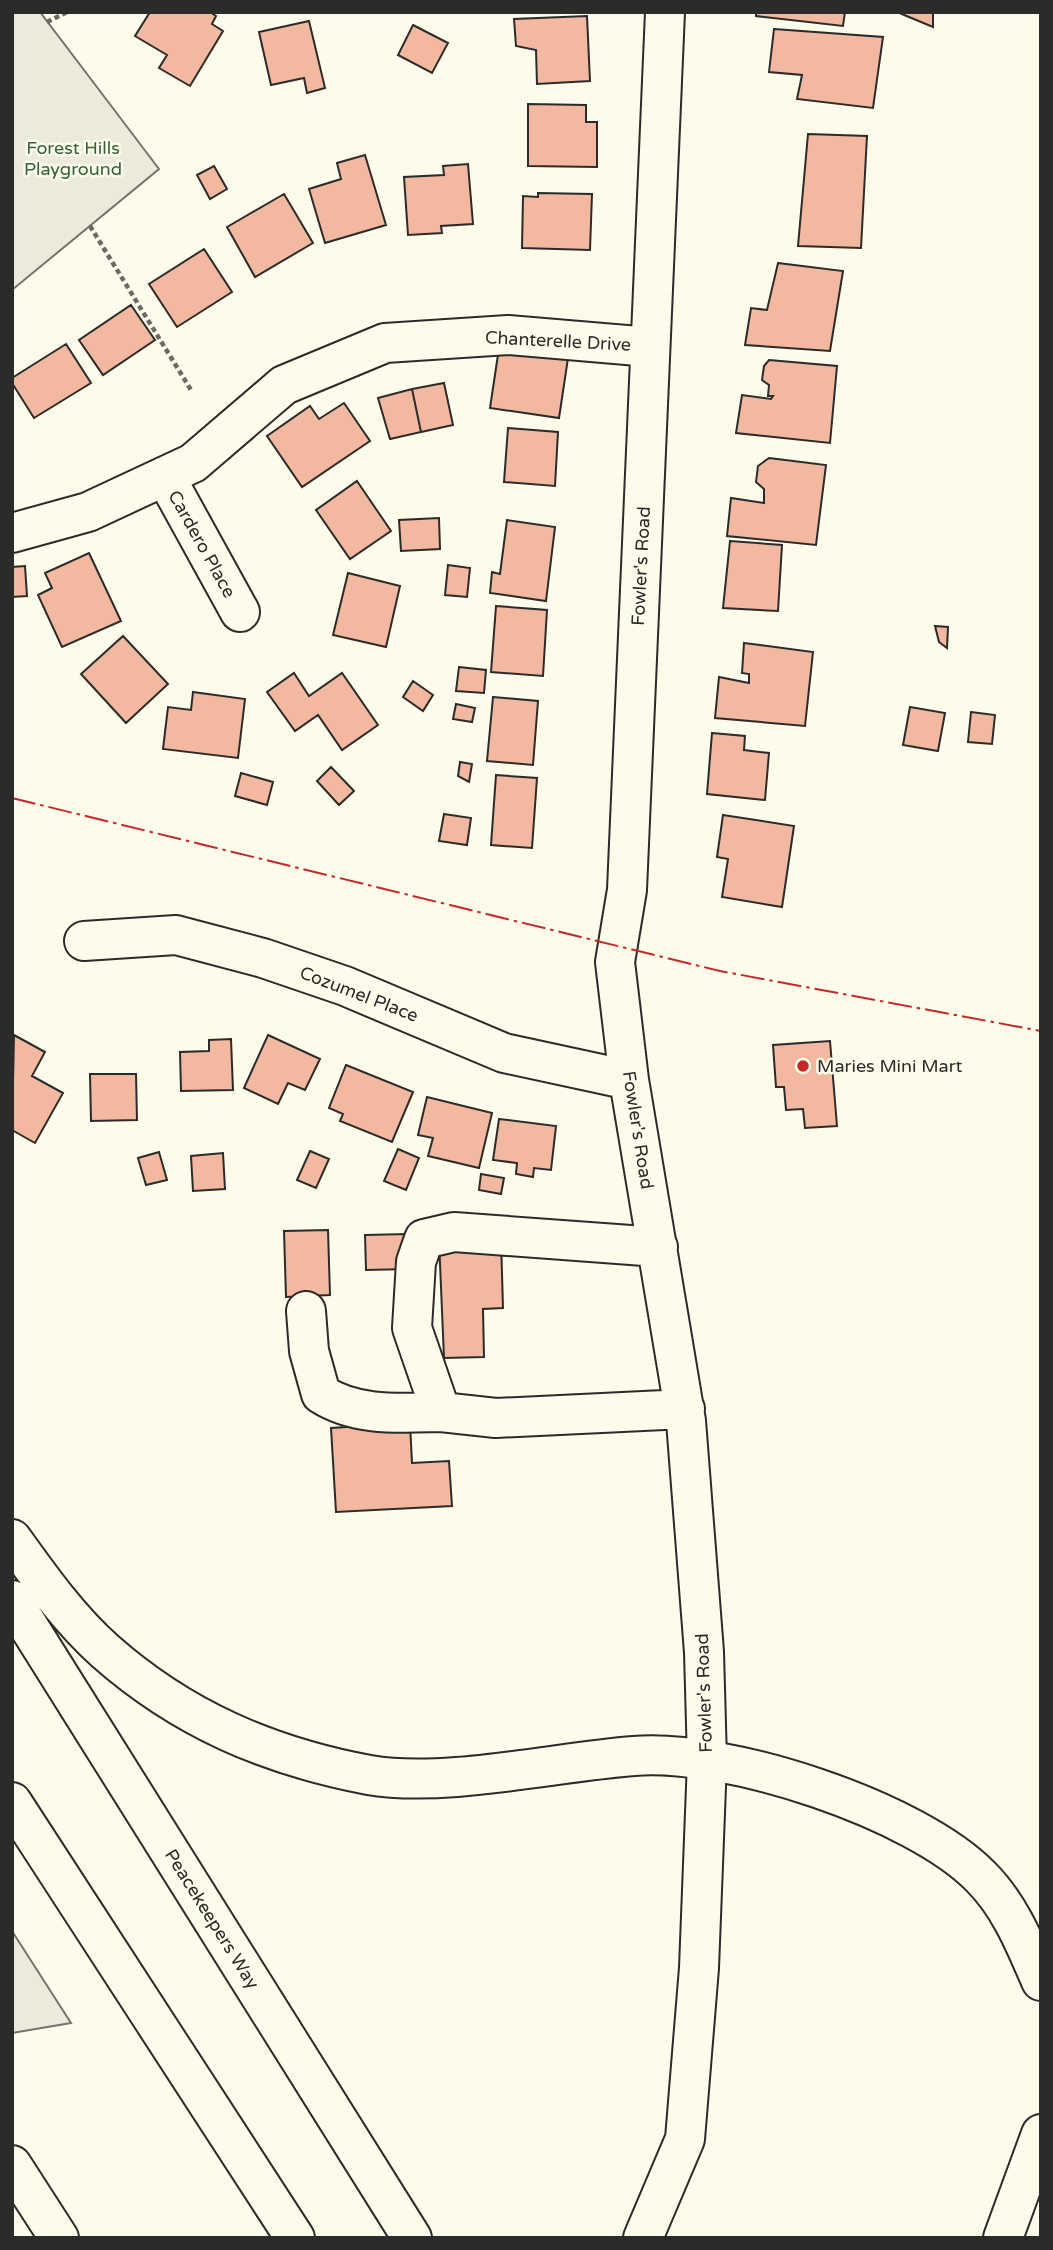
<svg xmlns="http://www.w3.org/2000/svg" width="1053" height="2250" font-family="'Varela Round',sans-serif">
<rect width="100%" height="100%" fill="#fdfbea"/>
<path fill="#ecebdb" stroke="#74746e" stroke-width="2" d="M12 12H40L159 169 12 290Z
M12 1931 71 2023 12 2033Z"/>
<path fill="#f2b8a0" stroke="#2b2b2b" stroke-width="2" d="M150 12H210L216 16 212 24 223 31 190 86 159 68 167 55 135 36Z
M756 12H845L843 26 756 16Z
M897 12H933V27Z
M587 16 590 81 537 84 536 50 516 46 514 19Z
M309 21 325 88 307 93 304 78 271 85 259 32Z
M413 25 448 43 432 73 398 55Z
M774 29 883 37 873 108 797 99 802 75 769 72Z
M528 104 586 105V122H597V167L528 166Z
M808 134 867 136 861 248 798 246Z
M365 155 386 225 325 243 309 189 341 179 337 163Z
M468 164 473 224 441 226 442 233 408 235 404 177 444 175 443 166Z
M214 166 227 189 210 199 197 175Z
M538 193 592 194 590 250 522 248 523 196 538 197Z
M284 194 313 243 255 277 227 227Z
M204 249 232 292 177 327 149 284Z
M778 263 843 271 830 351 745 345 751 308 767 310Z
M131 305 155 340 103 375 79 340Z
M66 344 91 383 34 418 12 383V378Z
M499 348 568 358 559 418 490 408Z
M769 360 837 366 830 443 736 433 742 395 771 399 773 396H768L769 385 762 380 764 366Z
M444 383 453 425 421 432 412 389Z
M412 389 421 432 390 439 378 398Z
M344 403 370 441 302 487 267 436 310 406 319 419Z
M508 428 558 432 555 486 504 482Z
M769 458 826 465 816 545 727 536 731 498 764 503V489L756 482 758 466Z
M357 481 391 531 350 559 316 510Z
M439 518 440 549 401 551 399 520Z
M507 520 555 527 546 601 490 593 492 572 500 574Z
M730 541 782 545 778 611 723 608Z
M89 553 121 621 62 647 38 595 52 588 45 573Z
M448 565 470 568 467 597 445 595Z
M25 566 27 596 12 597V567Z
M348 573 400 586 386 647 333 635Z
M496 606 547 610 543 676 491 672Z
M935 626 948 627 947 648 939 642Z
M123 636 168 684 126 723 81 674Z
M744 643 813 652 805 726 715 718 719 677 749 683V674L742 673Z
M459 667 486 670 484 693 456 691Z
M294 673 309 696 342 673 378 725 342 750 318 715 295 731 267 692Z
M413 681 433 695 423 711 403 697Z
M193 692 245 699 238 758 163 749 168 707 191 710Z
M493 697 538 701 533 765 487 761Z
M456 704 475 708 472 722 453 719Z
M910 707 945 713 938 751 903 745Z
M971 712 995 715 992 744 968 742Z
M712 733 745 736 744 750 769 753 765 800 707 794Z
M460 762 472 764 469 782 458 776Z
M331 767 354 791 339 805 317 781Z
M241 773 273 782 267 805 235 796Z
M496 775 537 778 532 848 491 845Z
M444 814 471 818 467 845 439 841Z
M723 815 794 826 782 907 722 897 728 859 717 857Z
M14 1035 45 1052 32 1076 63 1093 35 1143 12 1130Z
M268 1035 320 1059 305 1090 288 1083 278 1104 244 1088Z
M231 1039 233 1090 181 1091 180 1052 209 1051V1040Z
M830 1041 837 1126 805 1128 803 1109 786 1110 784 1087H776L773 1045Z
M346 1065 413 1092 392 1142 340 1121 343 1114 329 1108Z
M90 1074H136L137 1120 91 1121Z
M427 1097 492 1113 479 1168 428 1156 433 1138 418 1135Z
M499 1119 556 1126 551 1170 534 1168 533 1177 516 1174 517 1163 493 1160Z
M398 1149 419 1158 406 1190 384 1181Z
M310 1151 329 1159 316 1188 297 1180Z
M159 1152 167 1180 146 1185 138 1158Z
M223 1153 225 1189 193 1191 191 1156Z
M481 1174 504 1178 501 1194 479 1190Z
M328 1230 330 1295 286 1297 284 1231Z
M408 1234 409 1269 366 1270 365 1235Z
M501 1239 503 1308 483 1309 484 1357 444 1358 439 1240Z
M410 1423 412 1463 449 1461 452 1506 336 1512 331 1428Z"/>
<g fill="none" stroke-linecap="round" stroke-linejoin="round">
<defs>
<path id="minor" d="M165 476 240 612
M12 533 88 512 193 463 284 385 385 343 508 335 650 347
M84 941 176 935 263 958 345 986 504 1053 629 1080
M658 1247 454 1232 424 1239 416 1262 412 1328 441 1412 496 1418 685 1409
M306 1311 309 1351 321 1394C357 1417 400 1413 441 1412
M12 2165 59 2238
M643 2238 685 2139 699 1968 707 1761 704 1652 686 1421 629 1080 615 962 627 890 665 12"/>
<path id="highway" d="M12 1539C40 1578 69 1619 105 1651 182 1719 268 1756 369 1775 445 1788 555 1762 634 1756 727 1748 916 1810 981 1877 1010 1906 1025 1944 1041 1981
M12 1600 412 2238
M12 1802 295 2238
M1003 2238 1041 2134"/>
</defs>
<use href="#minor" stroke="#2b2b2b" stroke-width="42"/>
<use href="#highway" stroke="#2b2b2b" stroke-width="42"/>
<path stroke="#6a6964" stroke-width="4.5" stroke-dasharray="5 3.5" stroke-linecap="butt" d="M47 22 67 12
M90 226 191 390"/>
<use href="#minor" stroke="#fdfbea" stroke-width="38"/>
<use href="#highway" stroke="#fdfbea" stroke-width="38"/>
<path stroke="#c62828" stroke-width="2" stroke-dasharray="24 5 3.5 5" stroke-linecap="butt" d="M12 798 720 971 1041 1031"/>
</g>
<circle fill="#c62828" stroke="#fdfbea" stroke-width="2.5" cx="803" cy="1066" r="7"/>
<g text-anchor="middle" stroke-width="5" stroke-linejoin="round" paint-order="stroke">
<g font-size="18" fill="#34623c" stroke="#fdfbea">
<text x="73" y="154">Forest Hills<tspan x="73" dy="21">Playground</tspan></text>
</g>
<g font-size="18" fill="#2b2b2b" stroke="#fdfbea">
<text transform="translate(558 341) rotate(3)" y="6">Chanterelle Drive</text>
<text transform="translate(202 544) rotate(61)" y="6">Cardero Place</text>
<text transform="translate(641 566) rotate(-87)" y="6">Fowler's Road</text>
<text transform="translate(359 994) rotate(21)" y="6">Cozumel Place</text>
<text transform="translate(638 1130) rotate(81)" y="6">Fowler's Road</text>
<text transform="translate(704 1693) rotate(-92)" y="6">Fowler's Road</text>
<text transform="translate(212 1919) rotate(58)" y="6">Peacekeepers Way</text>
</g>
<g font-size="18" fill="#2b2b2b" stroke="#fdfbea" text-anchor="start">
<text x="817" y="1072">Maries Mini Mart</text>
</g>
</g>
<rect width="1053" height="2250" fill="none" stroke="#2b2b2b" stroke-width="28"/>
</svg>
